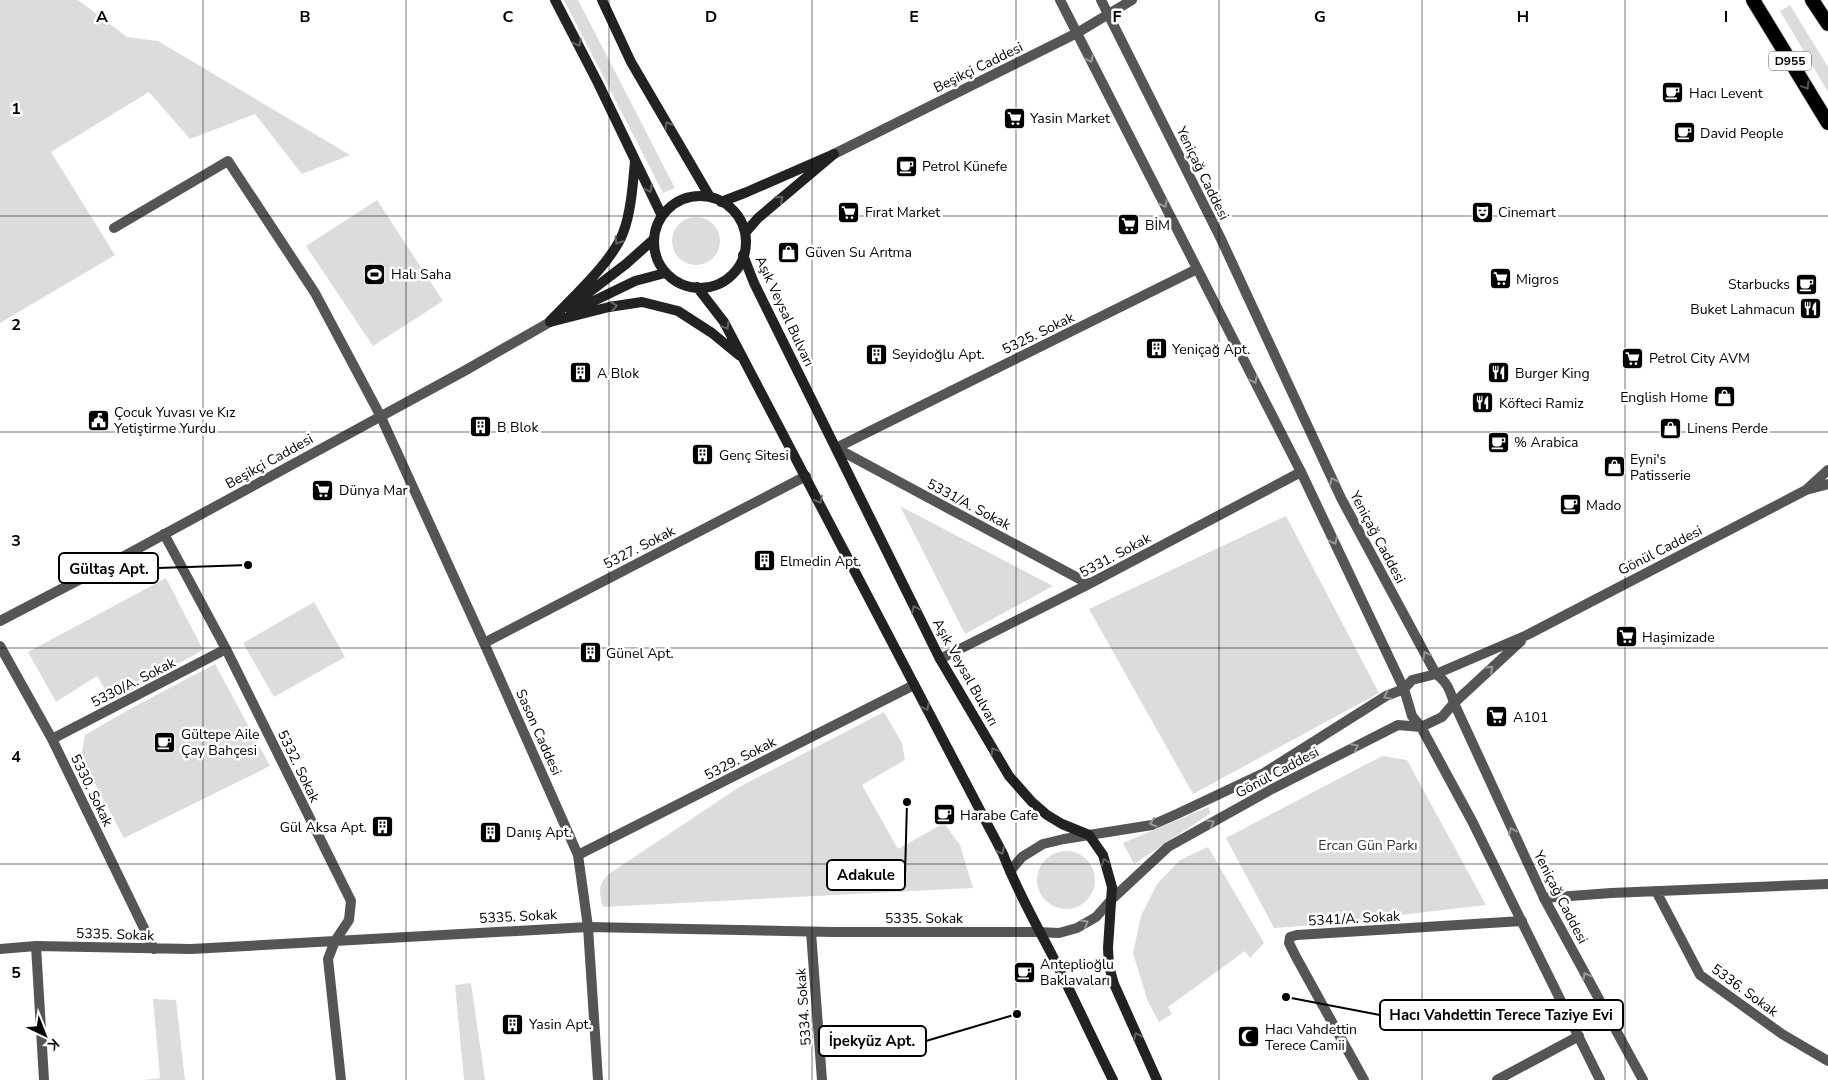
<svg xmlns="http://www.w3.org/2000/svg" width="1828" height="1080" font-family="'Nunito Sans',sans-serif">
<rect width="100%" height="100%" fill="#fff"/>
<path fill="#dcdcdc" d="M0 0H78L127 37 158 41 350 155 302 174 255 114 190 139 149 92 51 152 115 255 0 323Z
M564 0H578L675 188 663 193Z
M1790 5 1828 67V92L1780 11Z
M377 200 443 301 373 346 306 246Z
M672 241a24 24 0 1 1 48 0a24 24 0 1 1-48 0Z
M900 506 1053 586 965 634Z
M1286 516 1379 693 1193 794 1089 609Z
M166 578 203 650 112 701 97 676 56 702 28 652Z
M314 602 345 657 274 697 243 643Z
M215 664 270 766 124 838 81 757 85 735 130 709Z
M884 712 902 743 905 760 862 785 898 849 944 823 960 845 973 888 603 907C599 891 597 885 610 873L741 786Z
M1382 756 1407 760 1486 905 1316 925 1274 928 1226 838Z
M1208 807 1211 813 1134 864 1123 843Z
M1208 847 1264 943 1250 958 1245 951 1168 1007 1172 1014 1159 1022 1148 1002 1133 953 1141 916 1157 884 1180 860Z
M1037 880a29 29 0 1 1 58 0a29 29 0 1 1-58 0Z
M471 983 485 1080H464L455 985Z
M153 999 176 1000 185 1080H144L160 1078Z"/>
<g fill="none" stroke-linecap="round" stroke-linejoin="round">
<defs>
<path id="trunk" d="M1753 0 1828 123
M1812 0 1828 24"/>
</defs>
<use href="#trunk" stroke="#dbdbdb" stroke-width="16"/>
<path stroke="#555" stroke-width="10" d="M114 228 228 161 315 293 380 415
M836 448 1197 269
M836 448 1089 584
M164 534 226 649 351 901 349 920 335 941 328 959 341 1080
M484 643 806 476
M0 646 52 739 154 949
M940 659 1089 584 1301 472
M52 739 226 649
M578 855 914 685
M1656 891 1700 975 1782 1034 1828 1061
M1544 898 1611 893 1828 884
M811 932 822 1080
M36 946 44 1080
M0 949 36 946 191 949 588 927 833 932H1038
M1364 1080 1296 957 1289 943 1290 937 1297 935 1522 921
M1497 1080 1579 1036"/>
<path stroke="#555" stroke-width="10" d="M1060 0 1301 472 1404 689 1412 716 1421 727 1472 821 1600 1080
M1101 0 1221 239 1341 498 1436 674C1447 682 1450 690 1454 703L1544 898 1643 1080
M834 154 1077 33 1132 0
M380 415 484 643 578 855 588 927 598 1080
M1828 470 1806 490 1828 484
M0 621 117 560 466 370 550 322
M1010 871 1022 857 1043 844 1064 839 1152 825 1177 814 1264 773 1386 696 1404 689 1412 680 1436 674 1527 635 1806 490
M1038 932 1059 933 1077 928 1096 917 1112 899 1168 847 1272 789 1398 725 1421 727 1442 717 1454 703 1521 641"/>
<path stroke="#222" stroke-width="10" d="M555 0 598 83 662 216
M602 0 631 62 710 197
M654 242a46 46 0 1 1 92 0a46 46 0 1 1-92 0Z
M721 202 747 192 834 154 758 218 745 233
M743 255 754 283 940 659 1009 776 1032 802 1047 815 1062 824 1089 835 1103 855 1112 887 1108 948 1109 966 1114 984 1157 1080
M697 287 724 322 1003 854C1016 889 1035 922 1052 955 1073 996 1092 1038 1113 1080
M571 306 626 264 654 239
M571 312 635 281 665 273
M550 321C572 298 612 262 623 233 631 213 633 183 635 161
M550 322 609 307 642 302 678 311 712 333 740 356"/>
<use href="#trunk" stroke="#000" stroke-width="14"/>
</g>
<defs><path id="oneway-chevron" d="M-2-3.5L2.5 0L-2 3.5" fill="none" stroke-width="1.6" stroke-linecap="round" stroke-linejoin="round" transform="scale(1.25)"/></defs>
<g stroke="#646464">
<use href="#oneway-chevron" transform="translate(578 43) rotate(63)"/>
<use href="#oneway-chevron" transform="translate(668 125) rotate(-120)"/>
<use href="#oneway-chevron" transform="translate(649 189) rotate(64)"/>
<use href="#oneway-chevron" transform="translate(780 199) rotate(-40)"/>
<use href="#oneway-chevron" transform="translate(618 241) rotate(122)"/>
<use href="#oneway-chevron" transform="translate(614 306) rotate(-9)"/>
<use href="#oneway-chevron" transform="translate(726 326) rotate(59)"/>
<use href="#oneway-chevron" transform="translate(819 500) rotate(63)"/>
<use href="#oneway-chevron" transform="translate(915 609) rotate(-116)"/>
<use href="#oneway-chevron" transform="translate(926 707) rotate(62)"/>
<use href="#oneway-chevron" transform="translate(994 751) rotate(-121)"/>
<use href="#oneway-chevron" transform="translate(1001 851) rotate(65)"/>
<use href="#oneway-chevron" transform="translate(1105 862) rotate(-108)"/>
<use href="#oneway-chevron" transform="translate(1137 1036) rotate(-114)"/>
</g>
<g stroke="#999">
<use href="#oneway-chevron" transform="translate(1090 59) rotate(63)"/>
<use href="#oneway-chevron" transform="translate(1164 204) rotate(63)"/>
<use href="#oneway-chevron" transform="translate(1254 380) rotate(63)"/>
<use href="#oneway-chevron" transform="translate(1333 481) rotate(-115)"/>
<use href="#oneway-chevron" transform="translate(1334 541) rotate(65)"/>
<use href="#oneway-chevron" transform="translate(1426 655) rotate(-118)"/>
<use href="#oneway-chevron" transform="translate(1490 669) rotate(-43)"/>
<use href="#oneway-chevron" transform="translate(1387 696) rotate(154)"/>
<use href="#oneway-chevron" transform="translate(1355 747) rotate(-27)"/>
<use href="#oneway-chevron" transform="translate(1153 823) rotate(163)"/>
<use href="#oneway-chevron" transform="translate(1211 823) rotate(-29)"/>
<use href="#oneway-chevron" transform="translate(1512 831) rotate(-114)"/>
<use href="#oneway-chevron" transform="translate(1085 923) rotate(-30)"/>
<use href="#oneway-chevron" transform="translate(1586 976) rotate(-118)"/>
</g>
<use stroke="#595959" href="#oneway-chevron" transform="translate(1806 86) rotate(59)"/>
<path fill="none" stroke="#000" stroke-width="1" stroke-opacity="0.55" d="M203 0V1080M406 0V1080M609 0V1080M812 0V1080M1016 0V1080M1219 0V1080M1422 0V1080M1625 0V1080M0 216H1828M0 432H1828M0 648H1828M0 864H1828"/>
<defs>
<symbol id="cafe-square" viewBox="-11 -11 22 22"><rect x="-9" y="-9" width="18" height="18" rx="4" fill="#000" stroke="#fff"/><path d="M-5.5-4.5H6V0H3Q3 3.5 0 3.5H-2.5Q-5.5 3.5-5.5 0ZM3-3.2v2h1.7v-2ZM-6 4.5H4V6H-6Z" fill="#fff"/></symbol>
<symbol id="supermarket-square" viewBox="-11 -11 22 22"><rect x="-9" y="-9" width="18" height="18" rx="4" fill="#000" stroke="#fff"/><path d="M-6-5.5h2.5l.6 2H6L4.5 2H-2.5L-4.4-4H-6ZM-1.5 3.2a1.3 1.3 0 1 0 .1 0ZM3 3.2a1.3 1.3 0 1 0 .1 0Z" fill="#fff"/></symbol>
<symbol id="theatre-square" viewBox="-11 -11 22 22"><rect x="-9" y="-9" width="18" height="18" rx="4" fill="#000" stroke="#fff"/><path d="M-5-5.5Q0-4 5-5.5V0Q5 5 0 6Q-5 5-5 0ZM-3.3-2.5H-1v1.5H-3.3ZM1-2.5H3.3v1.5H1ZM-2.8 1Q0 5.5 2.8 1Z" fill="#fff"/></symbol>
<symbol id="shop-square" viewBox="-11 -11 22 22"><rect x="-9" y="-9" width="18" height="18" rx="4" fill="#000" stroke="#fff"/><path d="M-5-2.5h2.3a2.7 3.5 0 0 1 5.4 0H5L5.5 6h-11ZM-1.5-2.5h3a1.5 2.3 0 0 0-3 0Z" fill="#fff"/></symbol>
<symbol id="stadium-square" viewBox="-11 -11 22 22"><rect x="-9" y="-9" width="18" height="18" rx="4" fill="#000" stroke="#fff"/><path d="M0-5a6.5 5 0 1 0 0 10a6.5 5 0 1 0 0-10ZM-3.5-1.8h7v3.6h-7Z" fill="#fff"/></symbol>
<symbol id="restaurant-square" viewBox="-11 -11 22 22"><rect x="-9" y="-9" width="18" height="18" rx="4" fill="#000" stroke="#fff"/><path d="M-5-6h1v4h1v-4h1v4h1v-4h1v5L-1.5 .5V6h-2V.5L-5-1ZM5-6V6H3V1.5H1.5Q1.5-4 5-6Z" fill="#fff"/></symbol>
<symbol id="building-square" viewBox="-11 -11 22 22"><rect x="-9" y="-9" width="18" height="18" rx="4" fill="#000" stroke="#fff"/><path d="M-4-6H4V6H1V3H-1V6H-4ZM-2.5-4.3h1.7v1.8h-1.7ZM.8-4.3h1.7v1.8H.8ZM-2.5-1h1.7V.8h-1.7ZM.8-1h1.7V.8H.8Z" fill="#fff"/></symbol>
<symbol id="civic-square" viewBox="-11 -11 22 22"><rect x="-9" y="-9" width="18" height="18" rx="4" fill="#000" stroke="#fff"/><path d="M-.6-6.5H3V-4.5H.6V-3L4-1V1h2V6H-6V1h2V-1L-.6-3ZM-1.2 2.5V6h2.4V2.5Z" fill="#fff"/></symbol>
<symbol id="mosque-square" viewBox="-11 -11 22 22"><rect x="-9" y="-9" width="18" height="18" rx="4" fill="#000" stroke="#fff"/><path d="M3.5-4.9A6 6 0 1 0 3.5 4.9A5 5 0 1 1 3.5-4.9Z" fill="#fff"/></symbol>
</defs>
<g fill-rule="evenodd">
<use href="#cafe-square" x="1660" y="80" width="25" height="25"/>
<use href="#supermarket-square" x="1002" y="106" width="25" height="25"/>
<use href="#cafe-square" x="1672" y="120" width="25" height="25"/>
<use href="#cafe-square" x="894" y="154" width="25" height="25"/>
<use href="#supermarket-square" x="836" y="200" width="25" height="25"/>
<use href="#theatre-square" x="1470" y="200" width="25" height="25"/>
<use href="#supermarket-square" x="1116" y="212" width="25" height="25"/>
<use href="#shop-square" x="776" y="240" width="25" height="25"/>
<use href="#stadium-square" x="362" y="262" width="25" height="25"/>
<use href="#supermarket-square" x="1488" y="266" width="25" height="25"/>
<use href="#cafe-square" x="1794" y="272" width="25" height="25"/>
<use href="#restaurant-square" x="1798" y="296" width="25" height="25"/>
<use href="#building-square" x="1144" y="336" width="25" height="25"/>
<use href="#building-square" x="864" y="342" width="25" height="25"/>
<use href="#supermarket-square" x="1620" y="346" width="25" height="25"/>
<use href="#building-square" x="568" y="360" width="25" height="25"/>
<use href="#restaurant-square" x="1486" y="360" width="25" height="25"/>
<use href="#shop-square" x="1712" y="384" width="25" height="25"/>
<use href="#restaurant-square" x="1470" y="390" width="25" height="25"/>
<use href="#civic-square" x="86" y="408" width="25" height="25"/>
<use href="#building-square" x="468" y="414" width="25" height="25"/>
<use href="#shop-square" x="1658" y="416" width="25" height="25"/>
<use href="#cafe-square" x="1486" y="430" width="25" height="25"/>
<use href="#building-square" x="690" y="442" width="25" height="25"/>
<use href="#shop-square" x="1602" y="454" width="25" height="25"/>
<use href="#supermarket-square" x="310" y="478" width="25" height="25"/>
<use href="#cafe-square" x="1558" y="492" width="25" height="25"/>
<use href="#building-square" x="752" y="548" width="25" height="25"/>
<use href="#supermarket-square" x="1614" y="624" width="25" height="25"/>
<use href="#building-square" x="578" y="640" width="25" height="25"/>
<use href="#supermarket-square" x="1484" y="704" width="25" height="25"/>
<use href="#cafe-square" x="152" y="730" width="25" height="25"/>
<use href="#cafe-square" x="932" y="802" width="25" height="25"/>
<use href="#building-square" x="370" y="814" width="25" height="25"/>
<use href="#building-square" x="478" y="820" width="25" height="25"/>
<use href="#cafe-square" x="1012" y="960" width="25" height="25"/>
<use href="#building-square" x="500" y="1012" width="25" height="25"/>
<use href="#mosque-square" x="1236" y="1024" width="25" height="25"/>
</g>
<g text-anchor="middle" stroke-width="5" stroke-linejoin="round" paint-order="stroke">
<rect fill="#fff" stroke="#4c4c4c" stroke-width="1" x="1769" y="51.5" width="42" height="19" rx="4"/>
<g font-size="12" font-weight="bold" fill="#000">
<text x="1790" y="65">D955</text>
</g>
<g font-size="14" fill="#000" stroke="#fff">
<text transform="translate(978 67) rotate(-26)" y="5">Beşikçi Caddesi</text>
<text transform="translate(1203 173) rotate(64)" y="5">Yeniçağ Caddesi</text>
<text transform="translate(785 311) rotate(65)" y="5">Aşık Veysal Bulvarı</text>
<text transform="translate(1038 333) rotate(-26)" y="5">5325. Sokak</text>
<text transform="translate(269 461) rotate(-29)" y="5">Beşikçi Caddesi</text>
<text transform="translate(969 504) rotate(28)" y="5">5331/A. Sokak</text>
<text transform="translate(1378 537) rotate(62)" y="5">Yeniçağ Caddesi</text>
<text transform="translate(639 547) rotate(-27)" y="5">5327. Sokak</text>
<text transform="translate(1660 550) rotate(-27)" y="5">Gönül Caddesi</text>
<text transform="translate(1115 555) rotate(-28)" y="5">5331. Sokak</text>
<text transform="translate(966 672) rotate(61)" y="5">Aşık Veysal Bulvarı</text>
<text transform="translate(133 682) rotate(-27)" y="5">5330/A. Sokak</text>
<text transform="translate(539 732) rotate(66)" y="5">Sason Caddesi</text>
<text transform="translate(740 758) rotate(-27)" y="5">5329. Sokak</text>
<text transform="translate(299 766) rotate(64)" y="5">5332. Sokak</text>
<text transform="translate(1277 772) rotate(-28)" y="5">Gönül Caddesi</text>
<text transform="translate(92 790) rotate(64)" y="5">5330. Sokak</text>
<text transform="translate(1561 897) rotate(63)" y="5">Yeniçağ Caddesi</text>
<text transform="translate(518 916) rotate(-3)" y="5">5335. Sokak</text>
<text x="924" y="923">5335. Sokak</text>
<text transform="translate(1354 918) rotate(-3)" y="5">5341/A. Sokak</text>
<text transform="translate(115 934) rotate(2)" y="5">5335. Sokak</text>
<text transform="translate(1745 990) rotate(36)" y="5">5336. Sokak</text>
<text transform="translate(803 1007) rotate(-94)" y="5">5334. Sokak</text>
</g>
<g font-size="14" fill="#000" stroke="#fff" text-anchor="start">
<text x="1689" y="98">Hacı Levent</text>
<text x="1030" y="123">Yasin Market</text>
<text x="1700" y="138">David People</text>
<text x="922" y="171">Petrol Künefe</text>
<text x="865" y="217">Fırat Market</text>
<text x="1498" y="217">Cinemart</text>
<text x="1145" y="230">BİM</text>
<text x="805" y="257">Güven Su Arıtma</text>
<text x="391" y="279">Halı Saha</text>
<text x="1516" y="284">Migros</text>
<text x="1790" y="289" text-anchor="end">Starbucks</text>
<text x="1795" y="314" text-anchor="end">Buket Lahmacun</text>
<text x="1172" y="354">Yeniçağ Apt.</text>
<text x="892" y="359">Seyidoğlu Apt.</text>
<text x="1649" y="363">Petrol City AVM</text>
<text x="597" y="378">A Blok</text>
<text x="1515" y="378">Burger King</text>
<text x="1708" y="402" text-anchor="end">English Home</text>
<text x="1499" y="408">Köfteci Ramiz</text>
<text x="114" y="417">Çocuk Yuvası ve Kız<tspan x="114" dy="16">Yetiştirme Yurdu</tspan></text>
<text x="497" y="432">B Blok</text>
<text x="1687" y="433">Linens Perde</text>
<text x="1514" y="447">% Arabica</text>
<text x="719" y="460">Genç Sitesi</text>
<text x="1630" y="464">Eyni's<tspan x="1630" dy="16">Patisserie</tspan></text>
<text x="339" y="495">Dünya Mar</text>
<text x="1586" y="510">Mado</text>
<text x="780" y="566">Elmedin Apt.</text>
<text x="1642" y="642">Haşimizade</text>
<text x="606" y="658">Günel Apt.</text>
<text x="1513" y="722">A101</text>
<text x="181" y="739">Gültepe Aile<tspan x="181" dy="16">Çay Bahçesi</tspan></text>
<text x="960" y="820">Harabe Cafe</text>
<text x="367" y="832" text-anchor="end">Gül Aksa Apt.</text>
<text x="506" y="837">Danış Apt.</text>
<text x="1040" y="969">Anteplioğlu<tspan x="1040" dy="16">Baklavaları</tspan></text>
<text x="529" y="1029">Yasin Apt.</text>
<text x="1265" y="1034">Hacı Vahdettin<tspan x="1265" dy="16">Terece Camii</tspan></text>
</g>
<g font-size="14" fill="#333" stroke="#fff">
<text x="1368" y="850">Ercan Gün Parkı</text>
</g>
</g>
<g font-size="16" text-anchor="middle" font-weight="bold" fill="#000" stroke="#fff" stroke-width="5" stroke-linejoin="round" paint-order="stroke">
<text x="102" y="22">A</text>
<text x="305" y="22">B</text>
<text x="508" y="22">C</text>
<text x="711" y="22">D</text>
<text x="914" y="22">E</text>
<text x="1117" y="22">F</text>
<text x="1320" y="22">G</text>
<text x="1523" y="22">H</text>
<text x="1726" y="22">I</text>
<text x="16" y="114">1</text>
<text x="16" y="330">2</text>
<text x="16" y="546">3</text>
<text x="16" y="762">4</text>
<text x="16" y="978">5</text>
</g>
<path fill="none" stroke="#000" stroke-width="2" d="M248 565L158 568M907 802L905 875M1286 997L1380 1015M1017 1014L926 1041"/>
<g fill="#000" stroke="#fff" stroke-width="2">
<circle cx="248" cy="565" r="5"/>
<circle cx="907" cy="802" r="5"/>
<circle cx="1286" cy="997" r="5"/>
<circle cx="1017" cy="1014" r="5"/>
</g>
<g fill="#fff" stroke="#000" stroke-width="2">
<rect x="59" y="553" width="99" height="30" rx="5"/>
<rect x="827" y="860" width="78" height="30" rx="5"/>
<rect x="1380" y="1000" width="243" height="30" rx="5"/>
<rect x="819" y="1026" width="107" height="30" rx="5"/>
</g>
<g font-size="15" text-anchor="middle" font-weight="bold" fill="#000">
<text x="109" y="574">Gültaş Apt.</text>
<text x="866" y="880">Adakule</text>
<text x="1501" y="1020">Hacı Vahdettin Terece Taziye Evi</text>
<text x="872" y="1046">İpekyüz Apt.</text>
</g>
<g transform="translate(45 1035) rotate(137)" stroke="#ffffff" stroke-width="4" paint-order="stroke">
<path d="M0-4L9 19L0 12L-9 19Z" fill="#000000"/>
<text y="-8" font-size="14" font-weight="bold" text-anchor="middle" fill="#000000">K</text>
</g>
</svg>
